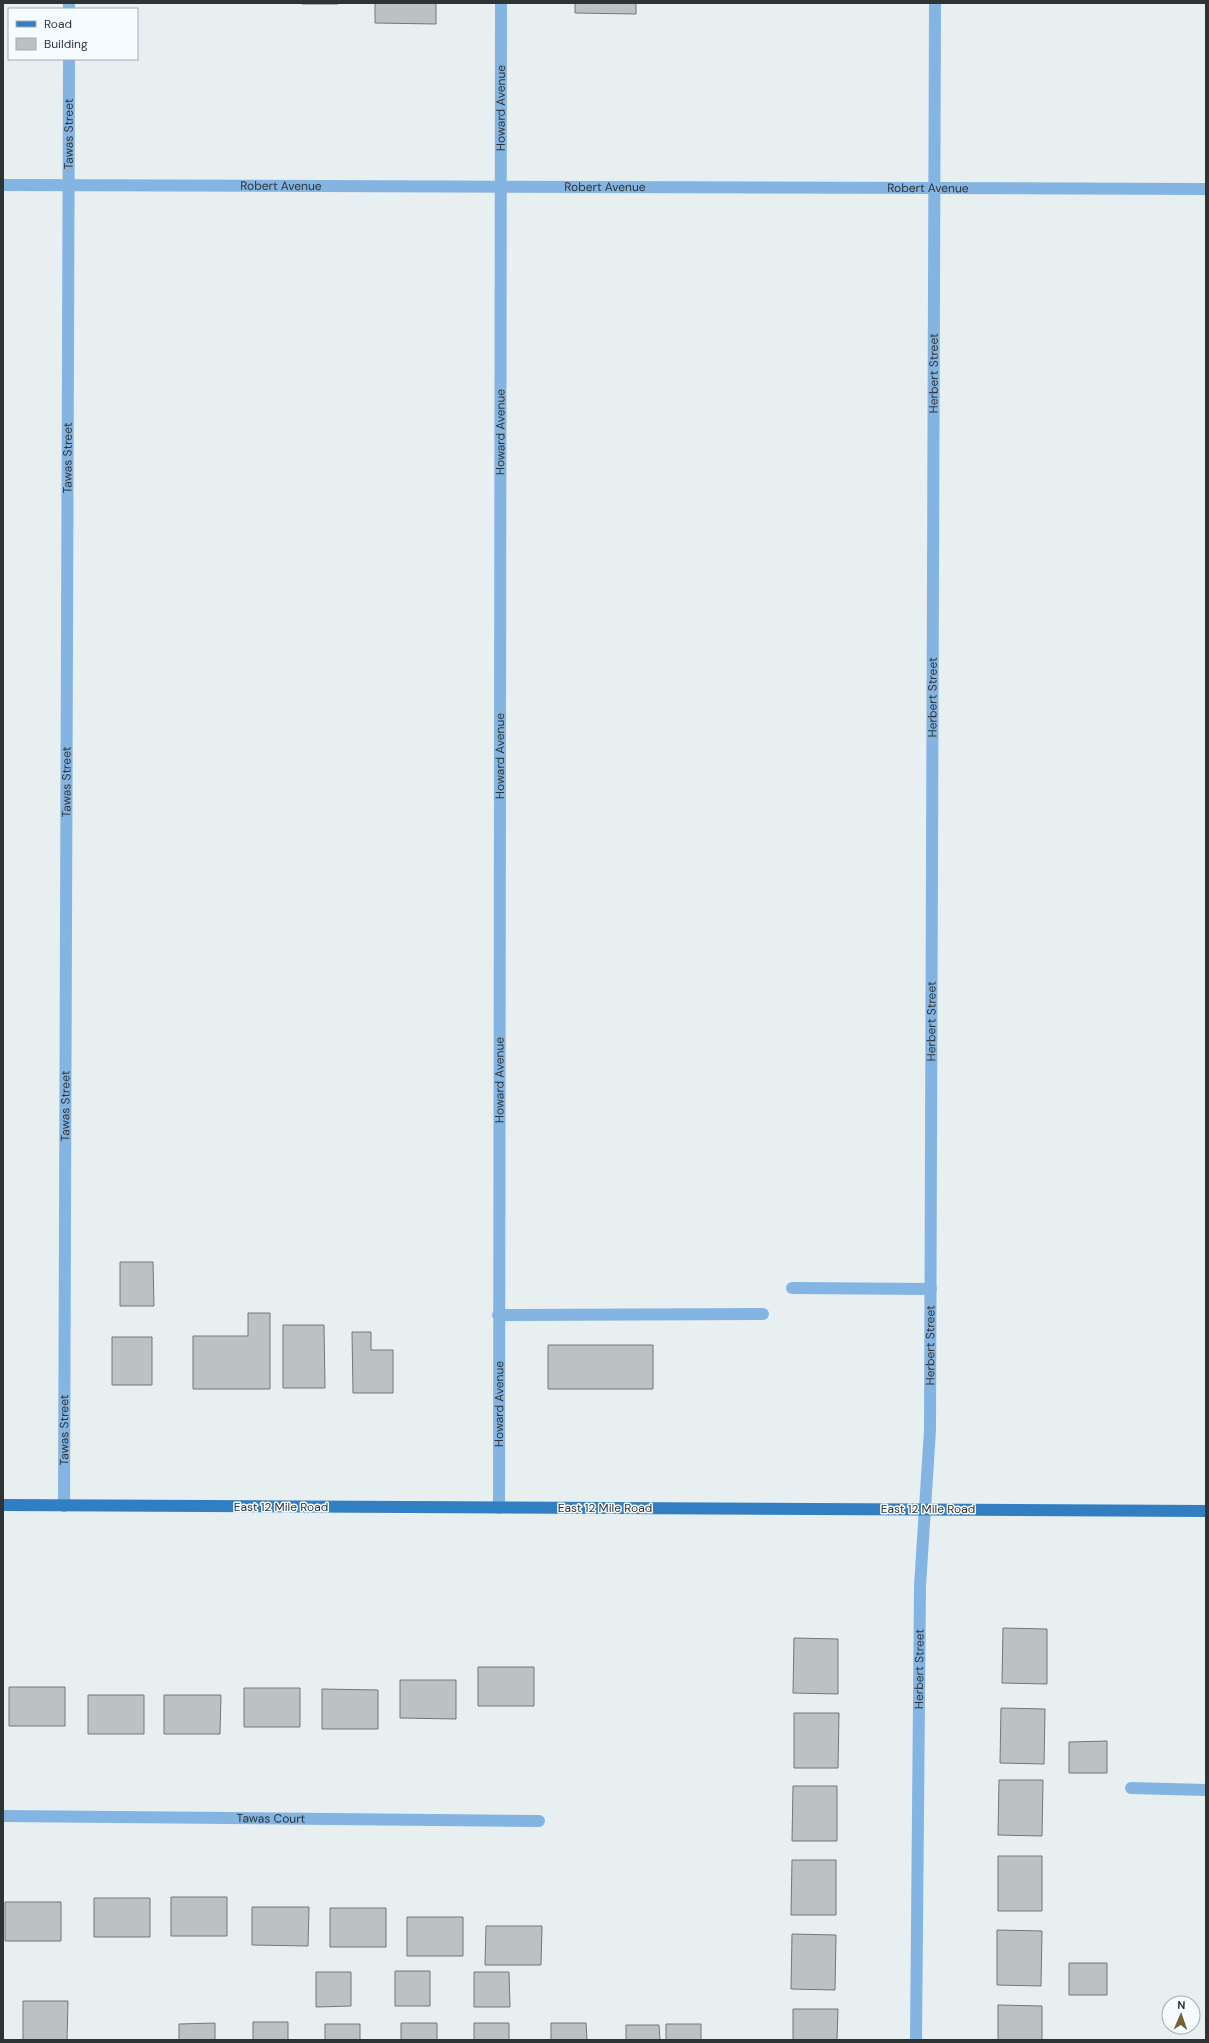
<svg xmlns="http://www.w3.org/2000/svg" width="1209" height="2043" font-family="'DM Sans',sans-serif">
<rect width="100%" height="100%" fill="#e8eff1"/>
<path fill="#bbc2c2" stroke="#717878" d="M302 3H338V4H302Z
M375 3H436V24L375 23Z
M575 3H636V14L575 13Z
M120 1262H153L154 1306H120Z
M248 1313H270V1389H193V1336H248Z
M283 1325H324L325 1388H283Z
M352 1332H371V1350H393V1393H353Z
M112 1337H152V1385H112Z
M548 1345H653V1389H548Z
M1003 1628 1047 1629V1684L1002 1683Z
M794 1638 838 1639V1694L793 1693Z
M478 1667H534V1706H478Z
M400 1680H456V1719L400 1718Z
M9 1687H65V1726H9Z
M244 1688H300V1727H244Z
M322 1689 378 1690V1729H322Z
M88 1695H144V1734H88Z
M164 1695H221L220 1734H164Z
M1001 1708 1045 1709 1044 1764 1000 1763Z
M794 1713H839L838 1768H794Z
M1107 1741V1773H1069V1742Z
M999 1780H1043L1042 1836 998 1835Z
M793 1786H837V1841H792Z
M998 1856H1042V1911H998Z
M792 1860H836V1915H791Z
M171 1897H227V1936H171Z
M94 1898H150V1937H94Z
M5 1902H61V1941H5Z
M252 1907H309L308 1946 252 1945Z
M330 1908H386V1947H330Z
M407 1917H463V1956H407Z
M486 1926H542L541 1965H485Z
M997 1930 1042 1931 1041 1986 997 1985Z
M792 1934 836 1935 835 1990 791 1989Z
M1069 1963H1107V1995H1069Z
M395 1971H430V2006H395Z
M316 1972H351V2006L316 2007Z
M474 1972H509L510 2007H474Z
M23 2001H68L67 2040H23Z
M998 2005 1042 2006V2040H998Z
M793 2009H838L837 2040H793Z
M253 2022H288V2040H253Z
M215 2023V2040H179V2024Z
M401 2023H437V2040H401Z
M474 2023H509V2040H474Z
M551 2023H586L587 2040H551Z
M325 2024H360V2040H325Z
M666 2024H701V2040H666Z
M626 2025H659L660 2040H626Z"/>
<g fill="none" stroke-linecap="round" stroke-linejoin="round">
<g stroke="#84b4e2" stroke-width="12">
<path d="M69 9V3"/>
<path id="s1" d="M3 185 1206 189"/>
<path d="M792 1288 931 1289"/>
<path d="M498 1315 763 1314"/>
<path id="s2" d="M64 1506 69 59"/>
<path id="s3" d="M499 1508 501 3"/>
<path d="M1131 1788 1206 1790"/>
<path id="s4" d="M3 1816 539 1821"/>
<path id="s5" d="M916 2040 920 1586 930 1430 935 3"/>
</g>
<path stroke="#317fc2" stroke-width="12" d="M3 1505 1206 1511"/>
</g>
<g text-anchor="middle" stroke-width="3" stroke-linejoin="round" paint-order="stroke">
<g font-size="12" fill="#303334" stroke="#f5fcff">
<text dy="4" stroke="none"><textPath href="#s3" startOffset="1400">Howard Avenue</textPath></text>
<text dy="4" stroke="none"><textPath href="#s2" startOffset="1372">Tawas Street</textPath></text>
<text dy="4" stroke="none"><textPath href="#s1" startOffset="278">Robert Avenue</textPath></text>
<text dy="4" stroke="none"><textPath href="#s1" startOffset="602">Robert Avenue</textPath></text>
<text dy="4" stroke="none"><textPath href="#s1" startOffset="925">Robert Avenue</textPath></text>
<text dy="4" stroke="none"><textPath href="#s5" startOffset="1667">Herbert Street</textPath></text>
<text dy="4" stroke="none"><textPath href="#s3" startOffset="1076">Howard Avenue</textPath></text>
<text dy="4" stroke="none"><textPath href="#s2" startOffset="1048">Tawas Street</textPath></text>
<text dy="4" stroke="none"><textPath href="#s5" startOffset="1343">Herbert Street</textPath></text>
<text dy="4" stroke="none"><textPath href="#s3" startOffset="752">Howard Avenue</textPath></text>
<text dy="4" stroke="none"><textPath href="#s2" startOffset="724">Tawas Street</textPath></text>
<text dy="4" stroke="none"><textPath href="#s5" startOffset="1019">Herbert Street</textPath></text>
<text dy="4" stroke="none"><textPath href="#s3" startOffset="428">Howard Avenue</textPath></text>
<text dy="4" stroke="none"><textPath href="#s2" startOffset="400">Tawas Street</textPath></text>
<text dy="4" stroke="none"><textPath href="#s5" startOffset="695">Herbert Street</textPath></text>
<text dy="4" stroke="none"><textPath href="#s3" startOffset="104">Howard Avenue</textPath></text>
<text dy="4" stroke="none"><textPath href="#s2" startOffset="76">Tawas Street</textPath></text>
<text x="281" y="1511">East 12 Mile Road</text>
<text x="605" y="1512">East 12 Mile Road</text>
<text x="928" y="1513">East 12 Mile Road</text>
<text dy="4" stroke="none"><textPath href="#s5" startOffset="371">Herbert Street</textPath></text>
<text dy="4" stroke="none"><textPath href="#s4" startOffset="268">Tawas Court</textPath></text>
</g>
</g>
<rect width="1209" height="2043" fill="none" stroke="#303334" stroke-width="8"/>
<rect x="8" y="8" width="130" height="52" fill="#f5fcff" stroke="#a6acae"/>
<rect x="16" y="21" width="20" height="6" fill="#317fc2" stroke="#a6acae"/>
<text x="44" y="28" font-size="12" fill="#303334">Road</text>
<rect x="16" y="38" width="20" height="12" fill="#bbc2c2" stroke="#a6acae"/>
<text x="44" y="48" font-size="12" fill="#303334">Building</text>
<g transform="translate(1181 2015) rotate(2)"><circle r="19" fill="#f5fcff" stroke="#a6acae"/>
<path d="M0-3L7 15L0 10L-7 15Z" fill="#766130"/>
<text y="-6" font-size="11" font-weight="bold" text-anchor="middle" fill="#303334">N</text>
</g>
</svg>
